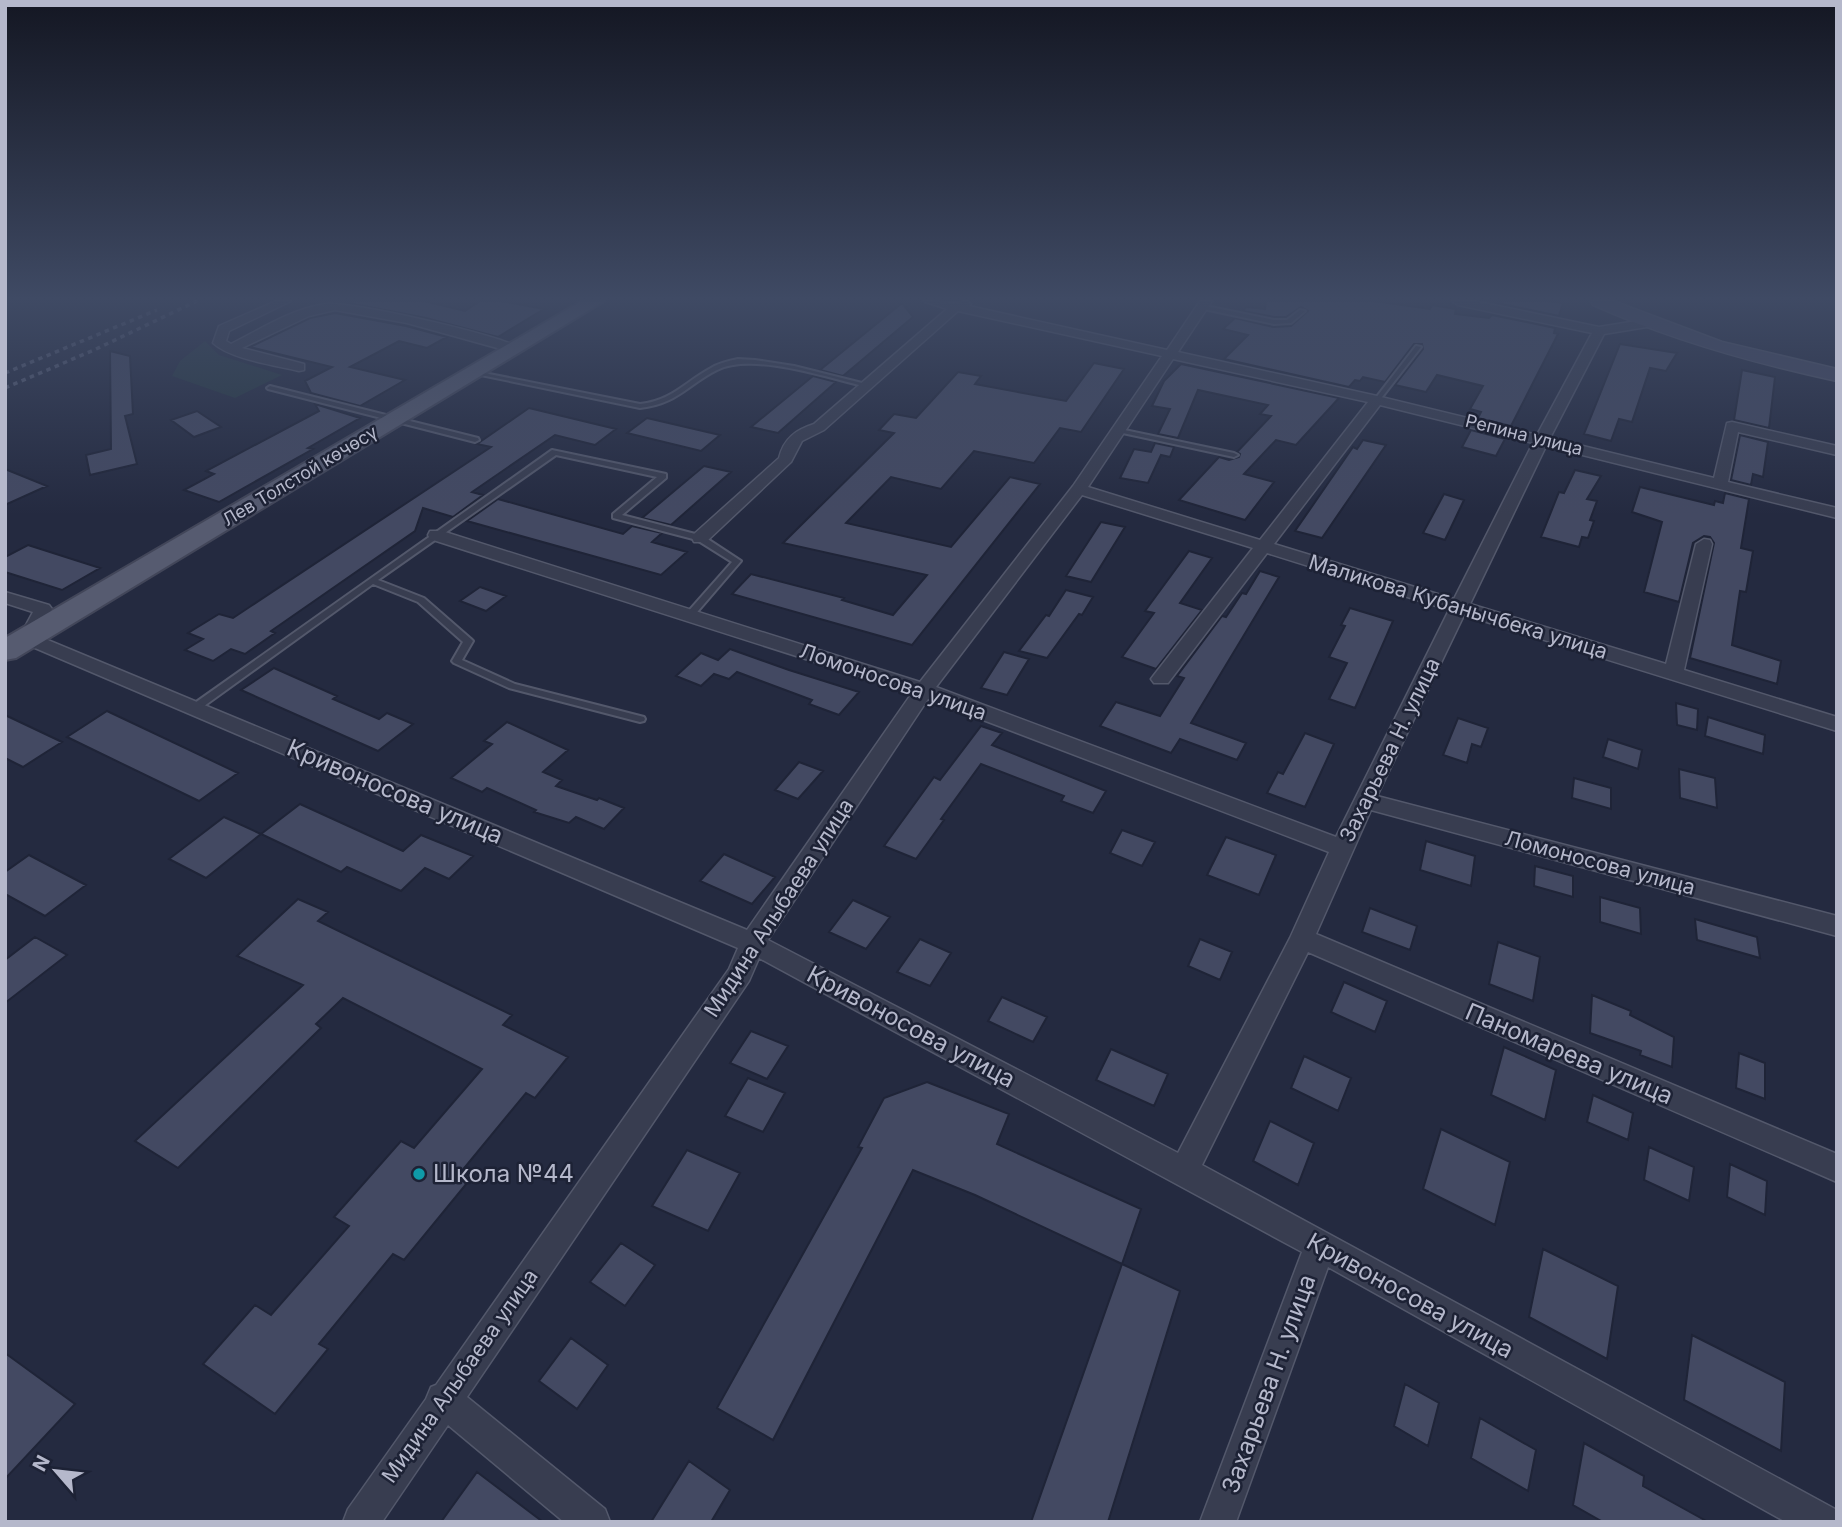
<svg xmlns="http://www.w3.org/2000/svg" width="1842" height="1527" font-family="Inter,sans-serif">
<rect width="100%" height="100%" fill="#242a40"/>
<path fill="#263841" d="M205 341 219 355 282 375 235 398 172 376 180 361Z"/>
<path fill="#434962" stroke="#1f2437" stroke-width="2" d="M348 301H424L465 311 480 301H501L544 309 498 337 426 318 344 302Z
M1266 301H1374L1430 309 1432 305 1456 309 1455 314 1489 318 1492 315 1555 328 1554 333 1558 334 1511 426 1478 418 1481 412 1470 409 1483 386 1437 375 1426 392 1395 385 1423 349 1422 344H1414L1385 382 1363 377 1360 381 1355 380 1349 387 1224 359 1248 335 1223 329 1235 318 1273 327 1291 326 1308 311 1301 307 1286 317H1274L1243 311 1246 307 1265 309Z
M1500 301H1549L1563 303 1559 316 1498 303Z
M902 303 913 317 843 376 820 370Z
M335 313 406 326 447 337 427 348 399 341 350 367 405 380 360 406 311 393 305 381 332 367 250 347 310 318Z
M1620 344 1677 353 1666 371 1650 368 1632 422 1619 419 1611 441 1584 434Z
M110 351 130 356 133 414 125 416 137 464 90 475 86 455 111 449Z
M1094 363 1124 369 1081 432 1060 428 1034 463 974 451 941 489 891 477 846 523 951 547 1010 477 1040 484 912 645 732 594 751 574 844 598 842 600 893 615 927 575 783 543 894 433 879 430 894 414 916 418 958 372 981 376 975 384 1066 401Z
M1181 364 1339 398 1296 445 1276 440 1244 474 1274 482 1245 520 1179 500 1219 457 1229 460 1239 457 1240 454 1237 452 1271 416 1260 414 1268 405 1198 390 1178 438 1158 434 1170 409 1152 406 1164 381Z
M1742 370 1775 377 1769 428 1734 420Z
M813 376 836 382 778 433 751 427Z
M315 404 360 418 308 448 313 449 219 502 184 490 214 474 206 471 319 411Z
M529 408 616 429 595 445 555 435 472 492 483 495 453 517 423 508 415 531 271 631 275 633 245 654 231 649 213 661 185 650 203 639 188 633 219 614 233 618 251 606 491 447 477 444Z
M197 411 221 427 194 437 171 420Z
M647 418 720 435 701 451 627 433Z
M1471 430 1505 439 1496 456 1462 447Z
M1740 435 1768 442 1763 477 1753 474 1751 485 1731 480Z
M1363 440 1386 445 1322 538 1295 531 1353 447 1357 449Z
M1155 443 1174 447 1170 457 1161 455 1148 483 1120 478 1134 449 1151 452Z
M704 466 731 472 671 525 642 518Z
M5 469 47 486 5 505Z
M1575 470 1601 476 1587 499 1597 501 1590 520 1594 521 1588 538 1582 537 1579 547 1541 537 1559 492 1564 493Z
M1640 487 1714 505 1715 501 1723 503 1725 493 1749 499 1741 548 1753 551 1746 592 1740 591 1732 645 1781 661 1777 684 1690 658 1714 543 1710 537 1704 536 1693 543 1679 602 1644 592 1662 522 1632 512Z
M1444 494 1464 500 1445 540 1423 533Z
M498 499 623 534 632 526 662 533 652 542 687 552 661 575 467 521Z
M1101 522 1125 527 1091 582 1066 576Z
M28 545 100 568 62 590 5 572V557Z
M1189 551 1212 558 1180 603 1202 610 1156 669 1122 657 1154 613 1145 611Z
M1260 571 1279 577 1191 723 1246 743 1237 760 1180 739 1171 753 1100 726 1116 702 1160 716 1184 678 1177 676 1222 616 1226 617 1242 593 1246 594Z
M480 587 506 596 486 611 460 601Z
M1066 590 1093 597 1082 615 1079 614 1047 658 1019 651 1046 615 1049 616Z
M1350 608 1393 621 1355 708 1329 699 1347 663 1329 657 1345 626 1341 625Z
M730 649 789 670 859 692 839 715 809 704 812 700 737 672 729 679 714 674 701 686 676 676 701 653 718 660Z
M1004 652 1029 659 1007 695 981 688Z
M274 668 337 696 333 699 379 719 387 713 413 724 378 751 241 690Z
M1676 703 1698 709 1697 730 1677 725Z
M107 711 238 773 199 801 67 737Z
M5 715 62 742 23 767 5 758Z
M1708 717 1765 735 1763 754 1705 736Z
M1458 718 1488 728 1481 747 1472 744 1467 763 1443 755Z
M507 722 568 750 543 772 562 780 556 786 597 800 599 798 624 808 604 829 576 817 569 823 534 812 536 810 487 788 482 792 451 778 492 744 484 741Z
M981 726 1002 733 992 745 1106 791 1093 813 1061 801 1064 796 981 764 941 819 944 820 916 859 884 846 934 777 940 780Z
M1305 733 1334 744 1305 807 1267 793 1278 772 1283 774Z
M1608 739 1642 750 1638 769 1603 757Z
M799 762 823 771 798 799 775 790Z
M1679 769 1715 778 1717 808 1680 798Z
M1574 778 1611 788V809L1572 798Z
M300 804 403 851 421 835 473 856 449 879 425 868 401 891 347 867 341 872 261 834Z
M224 817 261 834 206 878 169 859Z
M1122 830 1155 842 1142 866 1110 853Z
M1226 837 1276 855 1259 895 1207 875Z
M1426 841 1475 856 1471 886 1420 870Z
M724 854 775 877 752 904 700 881Z
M29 855 86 885 45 916 5 894V872Z
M1535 866 1573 876V897L1534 886Z
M1600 897 1640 908 1641 934 1600 922Z
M298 899 328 912 318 921 512 1015 503 1025 568 1057 535 1098 526 1093 461 1172 472 1177 404 1260 393 1254 319 1344 328 1349 275 1414 203 1364 255 1305 271 1315 349 1226 334 1217 401 1141 414 1148 482 1069 343 998 316 1024 321 1028 178 1168 135 1141 303 985 237 956Z
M853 900 890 917 866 949 829 932Z
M1370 908 1417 926 1410 950 1362 932Z
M1695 919 1757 937 1760 958 1697 940Z
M35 937 67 955 5 1003V960Z
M920 939 951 953 930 986 897 972Z
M1200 939 1232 952 1220 980 1188 966Z
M1498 942 1540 957 1533 1001 1489 984Z
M1344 982 1387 1001 1375 1032 1331 1012Z
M1592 995 1631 1011 1630 1015 1674 1037 1672 1067 1640 1055 1641 1051 1590 1033Z
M1002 997 1047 1017 1033 1042 988 1021Z
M751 1031 788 1046 767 1079 730 1063Z
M1504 1047 1556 1070 1545 1120 1491 1095Z
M1111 1049 1168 1074 1154 1106 1096 1080Z
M1739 1053 1765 1063V1099L1736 1088Z
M1304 1056 1351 1078 1338 1111 1291 1088Z
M748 1078 785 1093 763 1132 725 1116Z
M927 1082 1009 1114 997 1144 1141 1209 1122 1264 975 1195 913 1170 773 1440 717 1408 862 1148 858 1147 884 1098Z
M1593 1095 1633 1113 1628 1140 1587 1122Z
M1270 1121 1314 1143 1298 1185 1253 1161Z
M1441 1129 1510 1162 1495 1225 1423 1189Z
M1649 1147 1694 1167 1689 1201 1644 1180Z
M687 1150 740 1173 708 1231 652 1206Z
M1730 1164 1767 1181 1765 1215 1727 1197Z
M621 1243 655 1265 625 1306 590 1282Z
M1543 1249 1618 1286 1607 1359 1529 1317Z
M1122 1264 1180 1291 1108 1522H1031Z
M1692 1335 1785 1382 1781 1451 1684 1400Z
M571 1338 608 1365 577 1409 539 1381Z
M5 1353 75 1404 5 1479Z
M1405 1384 1439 1403 1428 1446 1394 1426Z
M1480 1418 1536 1450 1528 1491 1471 1458Z
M1584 1443 1644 1476 1643 1486 1708 1522H1603L1573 1505Z
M689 1461 730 1490 711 1522H651Z
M477 1472 543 1522H441Z"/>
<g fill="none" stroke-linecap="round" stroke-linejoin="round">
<defs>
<path id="lane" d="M1201 305 1274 320H1287L1300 310 1305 311 1291 323 1274 324 1199 308 1198 307Z
M1416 346 1421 347 1379 401H1375V399Z
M738 359 755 360 794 366 870 385 867 387C828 378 753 352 717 370 687 385 677 404 640 408L471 373 474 371 640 404C671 401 685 382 711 368 719 363 728 361 738 359Z
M270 386 478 438 479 440 475 442 268 389 267 388Z
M1115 428 1234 453 1238 455 1234 457 1118 432H1115Z
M552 450 666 474V478L622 515 703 536 741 561 692 618H686L684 616 686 614 732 562 697 540 613 518V514L657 477 556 455 378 580 424 598 471 639 473 641 462 660 515 684 644 717 645 719 644 721 640 722 509 688 454 663 452 661 463 642 418 602 373 584 200 709H192L191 707 192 705Z"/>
<path id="street" d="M276 301H291L229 331 226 341 231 344C261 329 291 309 325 304 346 300 507 336 521 349L515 353 407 323 335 310 309 316 242 348 304 364V370L299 371C275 365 230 359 213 343L219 326Z
M923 301 955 303 967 301 971 304 969 306 1167 350 1200 301H1212L1178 352 1377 396 1537 435 1592 333 1458 305 1452 301H1474L1599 327 1649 319 1653 320V326L1604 334 1550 438 1714 478 1727 423 1732 422 1837 446V455L1738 432 1728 482 1837 508V518L1546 446 1470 604 1666 664 1696 544 1704 539 1710 540 1712 544 1684 670 1837 717V731L1464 615 1377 796 1837 916V936L1371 810 1316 934 1837 1154V1182L1308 952 1202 1165 1835 1509 1837 1522H1786L1328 1267 1236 1522H1200L1302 1252 759 958 749 981 467 1397 605 1509 610 1522H564L448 1425 382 1522H343L348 1509 426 1399 431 1387 436 1385 729 969 738 948 21 642 19 638 33 612 5 603V592L49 605 52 609 38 636 747 930 912 693 430 539 428 535 430 531H442L920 682 1073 486 1162 356 958 311 824 430 802 441 791 462 706 542H694L692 538 694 534 779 458C784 438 796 430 814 424L947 309ZM1173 359 1368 402 1260 540 1088 487ZM1380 405 1533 443 1454 599 1274 544ZM1082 495 1253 548 1154 675 1151 679 1154 683H1168L1267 553 1449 610 1336 837 936 687ZM928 699 1329 852 1290 938 1178 1153 768 940Z"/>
<path id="secondary" d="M1591 301H1613L1722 342 1837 369V381C1753 363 1671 340 1593 305Z"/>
<path id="primary" d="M582 301H604L16 658 5 660V638Z"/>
</defs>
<use href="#lane" stroke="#53586b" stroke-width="4"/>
<use href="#street" stroke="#53586b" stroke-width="3"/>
<use href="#secondary" stroke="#53586b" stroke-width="3"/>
<use href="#primary" stroke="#424659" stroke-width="4"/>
<use href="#lane" fill="#383d50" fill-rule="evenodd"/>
<use href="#street" fill="#383d50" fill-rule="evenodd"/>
<use href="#secondary" fill="#464a63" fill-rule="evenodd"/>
<use href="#primary" fill="#565b70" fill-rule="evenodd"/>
<path stroke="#5a6077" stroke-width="3.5" stroke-dasharray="4.5 4.5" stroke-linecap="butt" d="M5 373 157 310
M5 388 94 350 197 301"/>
</g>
<linearGradient id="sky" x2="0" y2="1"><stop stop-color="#141723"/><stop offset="0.58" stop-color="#3f4a64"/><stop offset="1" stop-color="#3f4a64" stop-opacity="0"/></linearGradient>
<rect width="1842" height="515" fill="url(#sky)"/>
<circle fill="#0f9aa8" stroke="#1d2235" stroke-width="2.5" cx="419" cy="1174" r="7"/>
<g text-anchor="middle" stroke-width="5" stroke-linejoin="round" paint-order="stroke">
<g font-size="18" fill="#b5b8cb" stroke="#1d2235">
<text transform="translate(1524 435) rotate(14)" y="6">Репина улица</text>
<text transform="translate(300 476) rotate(-31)" y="6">Лев Толстой көчөсү</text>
</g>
<g font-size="21" fill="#b5b8cb" stroke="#1d2235">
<text transform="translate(1458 607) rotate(17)" y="7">Маликова Кубанычбека улица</text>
<text transform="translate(893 682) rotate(19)" y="7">Ломоносова улица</text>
<text transform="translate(1390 750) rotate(-64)" y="7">Захарьева Н. улица</text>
<text transform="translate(1600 863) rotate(15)" y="7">Ломоносова улица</text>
<text transform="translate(779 908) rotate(-57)" y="7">Мидина Алыбаева улица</text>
<text transform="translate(460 1376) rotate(-55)" y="7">Мидина Алыбаева улица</text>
</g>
<g font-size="24" fill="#b5b8cb" stroke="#1d2235">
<text transform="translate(395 792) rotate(23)" y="8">Кривоносова улица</text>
<text transform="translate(911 1027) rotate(28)" y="8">Кривоносова улица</text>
<text transform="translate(1569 1054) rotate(23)" y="8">Паномарева улица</text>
<text transform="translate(1410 1296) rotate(29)" y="8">Кривоносова улица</text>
<text transform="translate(1269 1384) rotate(-70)" y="8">Захарьева Н. улица</text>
</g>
<g font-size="24" fill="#b5b8cb" stroke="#1d2235" text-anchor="start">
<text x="433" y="1182">Школа №44</text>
</g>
</g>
<rect width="1842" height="1527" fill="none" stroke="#b5b8cb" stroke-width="14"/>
<g transform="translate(56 1471) rotate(298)" stroke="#1d2235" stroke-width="5" paint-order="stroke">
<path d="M0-5L12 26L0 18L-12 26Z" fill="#b5b8cb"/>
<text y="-10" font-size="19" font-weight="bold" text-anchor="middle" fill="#b5b8cb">N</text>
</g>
</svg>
